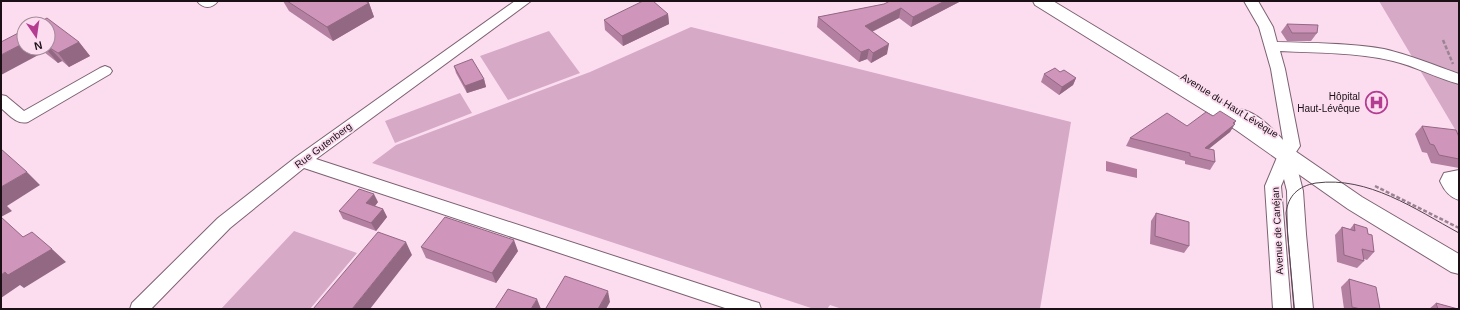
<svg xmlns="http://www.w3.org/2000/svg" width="1460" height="310" font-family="Arial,sans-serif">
<rect width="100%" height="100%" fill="#fcddf0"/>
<path fill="#d6a9c6" d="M1379 1H1459V136Z
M691 27 1071 122 1040 309H842L830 305 827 309H814L372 163 396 145 590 72Z
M549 31 580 73 508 100 480 56Z
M460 93 472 113 395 143 385 121Z
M294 231 357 253 310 309H221Z"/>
<path fill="#b57ca0" d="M1106 161 1137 169V178L1106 171Z"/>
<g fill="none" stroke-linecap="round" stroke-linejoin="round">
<defs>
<path id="minor" d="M197 1H218C212 9 203 9 197 1Z
M515 1H531L316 159 752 301 759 303 761 309H728L304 168 230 228 151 309H130L132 303 218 218 296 157Z
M1244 1H1258L1273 27 1277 42C1313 43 1349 43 1384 49 1410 55 1434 65 1459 74V84C1436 78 1415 66 1393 61 1356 52 1317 53 1280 51L1285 69 1300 146 1294 155 1303 191 1306 234 1313 309H1295L1288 234 1287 191 1284 179 1281 186 1291 309H1273L1265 186 1278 155 1258 132 1234 118 1231 114 1234 110C1250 105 1273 129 1283 140L1271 69 1259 27Z
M105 66 110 68 112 71 110 74 28 122C17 125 9 115 1 108V95L6 96 24 111 100 68Z
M1459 170V182H1458L1459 200C1449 197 1444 190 1440 181L1444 173Z"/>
<path id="major" d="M1033 1H1053L1250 120 1362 197 1459 254V274L1451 272 1348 209 1236 130 1035 5Z"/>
</defs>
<use href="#minor" stroke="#7c6172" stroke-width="2"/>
<use href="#major" stroke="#7c6172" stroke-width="2"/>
<path stroke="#9a8491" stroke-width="2.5" stroke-dasharray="4 2" stroke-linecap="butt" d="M1443 40 1453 64
M1375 186 1459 228"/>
<use href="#minor" fill="#fff" fill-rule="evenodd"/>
<use href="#major" fill="#fff" fill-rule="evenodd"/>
<path stroke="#52434c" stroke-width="1" d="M1294 309 1286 213C1288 196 1298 186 1316 183 1368 176 1415 209 1459 233"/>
</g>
<path fill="#b380a1" d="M283 1H365L369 3 374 17 333 41 289 11Z
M890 1H961L911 27 899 18 872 32 887 54 871 63 867 59 859 62 817 27 818 17 884 4Z
M1102 1H1124L1123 2H1104Z
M668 14 669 24 623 46 605 30 604 20Z
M1287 24 1317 33 1311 41H1287L1281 32Z
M79 42 90 56 69 67 62 61 58 63 44 52 24 48H48Z
M454 66 484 79 486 87 467 93 456 73Z
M1060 72 1076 78 1073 85 1059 95 1041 82 1044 74Z
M1213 116 1236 121 1230 132 1208 149 1215 162 1210 170 1185 164V161L1126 146 1130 138 1187 126Z
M1422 126 1459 137V168L1431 163 1427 153 1422 152 1415 134Z
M378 202 375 206 383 209 387 217 376 231 343 219 339 211Z
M1156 213 1189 246 1184 253 1150 244 1151 221Z
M1354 224 1368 234 1374 252 1367 260 1364 259V261L1357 268 1337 262 1335 235 1342 227 1350 229Z
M421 247 518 251 496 283 426 258Z
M1349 279 1380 309H1344L1341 287Z
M1436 303 1458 309H1429Z"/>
<path fill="#926883" d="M945 1H961L911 27 913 17Z
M369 3 374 17 333 41 327 27Z
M901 8 899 18 863 36 865 26Z
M668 14 669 24 623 46 622 36Z
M79 42 90 56 69 67 58 53Z
M24 43V48H40L44 52 1 75V55Z
M889 44 887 54 871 63 873 53Z
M50 48 62 61 58 63 47 50Z
M869 49 867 59 859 62 861 52Z
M1076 78 1073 85 1059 95 1062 87Z
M484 79 486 87 467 93 465 86Z
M1236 121 1231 127 1235 124 1230 132 1200 156 1205 148Z
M27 172 40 185 7 206 12 211 1 217V187Z
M374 194 378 202 371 211 366 203Z
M383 209 387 217 376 231 371 223Z
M514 240 518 251 496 283 492 273Z
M406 242 412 255 370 309H352Z
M52 249 66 262 24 288 20 285 1 298V275L5 272Z
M608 291 610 302 606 309H598Z
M537 299 541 309H531Z"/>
<path fill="#d095bb" stroke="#926883" d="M287 1H365L369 3 327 27Z
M643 1H653L668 14 622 36 604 20Z
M890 1H945L913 17 901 8 865 26 889 44 873 53 869 49 861 52 818 17 884 4Z
M47 18 79 42 58 53 50 48 47 50 45 48H48V24H36Z
M1287 24 1318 25 1317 33H1292Z
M24 30V43L1 55V42Z
M472 59 484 79 465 86 454 66Z
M1055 68 1060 72 1064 70 1076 78 1062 87 1044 74Z
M1220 111 1236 121 1233 123 1235 124 1205 148 1214 150 1215 162 1190 156V153L1130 138 1167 113 1187 126 1206 112 1213 116Z
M1422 126 1456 130 1459 137V159L1439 155 1434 145 1430 144Z
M1 149 27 172 1 187Z
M359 189 374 194 366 203 383 209 371 223 339 211Z
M1156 213 1189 222V246L1155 236Z
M1 217 23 237 32 232 52 249 8 275 5 272 1 275Z
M445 217 514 240 492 273 421 247Z
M1354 224 1367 228 1368 234 1372 235 1374 252 1362 249 1364 261 1344 255 1342 227 1355 231Z
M378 232 406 242 352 309H313Z
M565 276 608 291 598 309H548L546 308Z
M1349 279 1376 287 1380 309H1361L1352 307Z
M508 289 537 299 531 309H495Z
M1436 303 1458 309H1438Z"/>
<defs>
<symbol id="hospital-ring" viewBox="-11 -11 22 22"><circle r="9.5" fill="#fcddf0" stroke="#b43d92" stroke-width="1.5"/><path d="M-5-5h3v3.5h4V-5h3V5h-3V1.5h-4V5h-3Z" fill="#b43d92"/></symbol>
</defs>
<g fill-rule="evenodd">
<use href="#hospital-ring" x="1364" y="90" width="25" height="25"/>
</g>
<g text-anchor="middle" stroke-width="3.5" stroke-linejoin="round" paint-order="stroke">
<g font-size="10" fill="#1a1016" stroke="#fcddf0" text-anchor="end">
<text x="1360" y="100">Hôpital<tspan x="1360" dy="12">Haut-Lévêque</tspan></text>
</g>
<g font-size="10" fill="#1a1016" stroke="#fcddf0">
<text transform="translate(1230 105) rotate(32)" y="4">Avenue du Haut Lévèque</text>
<text transform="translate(323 145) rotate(-37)" y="4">Rue Gutenberg</text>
<text transform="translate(1277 231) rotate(-93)" y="4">Avenue de Canéjan</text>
</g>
</g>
<rect width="1460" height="310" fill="none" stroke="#1a1016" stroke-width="4"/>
<g transform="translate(36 36) rotate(167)"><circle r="19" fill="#fcddf0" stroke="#a28b99"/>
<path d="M0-3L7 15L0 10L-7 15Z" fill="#b43d92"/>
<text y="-6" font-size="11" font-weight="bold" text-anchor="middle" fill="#1a1016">N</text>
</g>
</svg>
